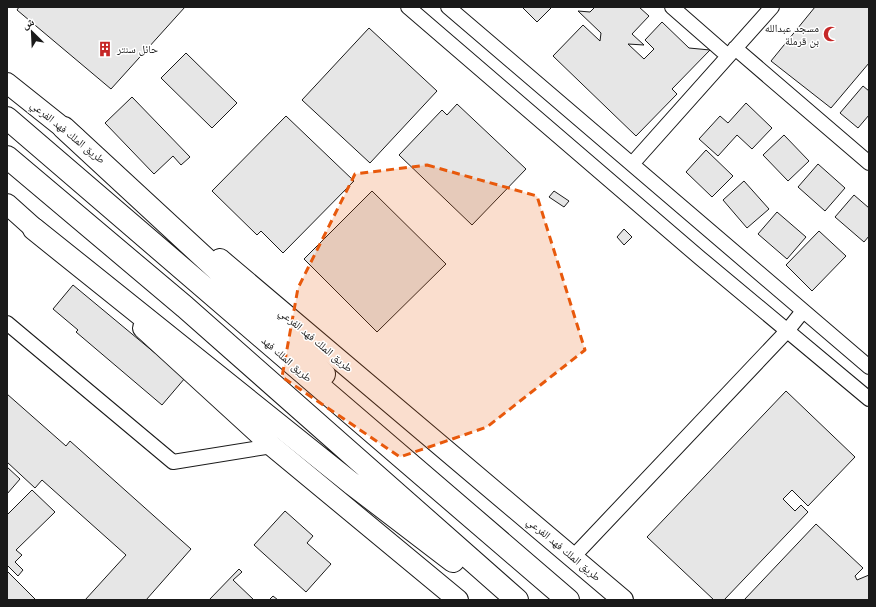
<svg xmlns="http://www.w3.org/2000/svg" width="876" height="607" font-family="'Varela Round','Noto Naskh Arabic',sans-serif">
<rect width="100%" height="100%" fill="#fff"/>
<path fill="#e6e6e6" stroke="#1a1a1a" d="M19 7H185L111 89 17 10Z
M522 7H552L537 22Z
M595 7H639L649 16 632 34 644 45 628 44 644 59 654 49 645 40 662 22 689 48 710 50 672 89 677 94 636 136 553 56 583 25 600 41 601 33 578 11 590 12Z
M815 7H869V63L831 108 771 61Z
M369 28 437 91 370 163 302 100Z
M186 53 237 103 212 128 161 78Z
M863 86 869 91V115L858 128 840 113Z
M132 97 190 157 181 165 173 156 154 174 105 123Z
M746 103 772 128 752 149 737 135 718 156 699 139 720 116 728 123Z
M457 104 526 169 472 225 399 155 442 110 447 115Z
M286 116 354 181 283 253 261 231 257 235 212 191Z
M784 135 809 161 788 181 763 155Z
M706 150 733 176 712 197 686 172Z
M818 164 845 188 825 211 798 187Z
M744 181 769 209 747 228 723 200Z
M372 191 446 264 377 332 304 259Z
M554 191 569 201 564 207 549 197Z
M854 195 869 208V236L864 242 835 217Z
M777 212 806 237 787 259 758 234Z
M624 229 632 237 624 245 617 237Z
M819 231 846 256 812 291 786 265Z
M73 285 185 378 162 405 76 332 78 330 53 309Z
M786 391 855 457 808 506 792 490 783 499 795 511 801 505 808 512 724 600H714L647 537Z
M7 394 66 446 70 441 191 549 146 600H85L126 555 42 480 35 488 7 462Z
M7 467 20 479 7 494Z
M32 490 55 512 16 550 22 555 15 562 23 570 18 576 7 565V515Z
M285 511 313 536 307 543 331 564 306 592 254 545Z
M816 524 863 568 855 576 857 580 869 575V600H744Z
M239 569 242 572 233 580 254 600H209Z
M7 571 36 600H7Z
M273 596 278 600H269Z"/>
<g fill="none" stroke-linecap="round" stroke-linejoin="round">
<defs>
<path id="street" d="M408 7 700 258 869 399
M448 7 869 367
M672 7 728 56
M735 48 869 163
M632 164 772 7
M7 323 173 462 272 446
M573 557 787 331 803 311"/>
<path id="secondary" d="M7 83 76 138
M7 204 46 239
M220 259 623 600
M143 328 272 446 458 600"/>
<path id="highway" d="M7 118 568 600
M64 128 222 274 324 374
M7 157 185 307 517 600
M34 229 351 483 453 561"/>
</defs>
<use href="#street" stroke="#1a1a1a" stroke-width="16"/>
<use href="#secondary" stroke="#1a1a1a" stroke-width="22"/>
<use href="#highway" stroke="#1a1a1a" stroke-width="24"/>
<use href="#street" stroke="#fff" stroke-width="14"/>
<use href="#secondary" stroke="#fff" stroke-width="20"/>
<use href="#highway" stroke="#fff" stroke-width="22"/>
</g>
<path fill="#e8590c" fill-opacity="0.2" stroke="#e8590c" stroke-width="3" stroke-dasharray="8 5" stroke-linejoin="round" d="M427 165 537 196 585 350 487 427 400 457 282 377 298 288 355 174Z"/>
<defs>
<symbol id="mosque-bare" viewBox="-9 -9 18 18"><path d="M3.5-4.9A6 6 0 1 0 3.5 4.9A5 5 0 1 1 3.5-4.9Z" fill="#c62828" stroke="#fff" stroke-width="2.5" paint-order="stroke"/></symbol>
<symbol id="building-bare" viewBox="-9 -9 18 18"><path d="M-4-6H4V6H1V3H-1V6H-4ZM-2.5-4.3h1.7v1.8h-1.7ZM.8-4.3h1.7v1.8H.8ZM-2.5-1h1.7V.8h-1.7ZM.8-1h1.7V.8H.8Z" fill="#c62828" stroke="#fff" stroke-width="2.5" paint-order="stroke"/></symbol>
</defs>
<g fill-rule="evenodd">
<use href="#mosque-bare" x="820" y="23" width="22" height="22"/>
<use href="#building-bare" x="94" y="38" width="22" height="22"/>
</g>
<g text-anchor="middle" stroke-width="3" stroke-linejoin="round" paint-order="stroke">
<g font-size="11" fill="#1a1a1a" stroke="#fff" text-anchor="end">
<text x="819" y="32">مسجد عبدالله<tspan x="819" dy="13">بن قرملة</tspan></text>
<text x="117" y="53" text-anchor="start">حائل سنتر</text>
</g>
<g font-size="11" fill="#1a1a1a" stroke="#fff">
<text transform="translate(68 132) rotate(39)" y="4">طريق الملك فهد الفرعي</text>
<text transform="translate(316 340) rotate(40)" y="4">طريق الملك فهد الفرعي</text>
<text transform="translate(287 359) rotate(41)" y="4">طريق الملك فهد</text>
<text transform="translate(564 549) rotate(40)" y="4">طريق الملك فهد الفرعي</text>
</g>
</g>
<rect width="876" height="607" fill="none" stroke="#1a1a1a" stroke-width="16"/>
<g transform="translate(32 32) rotate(336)" stroke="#ffffff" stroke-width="3" paint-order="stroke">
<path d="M0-3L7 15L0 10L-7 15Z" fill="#1a1a1a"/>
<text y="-6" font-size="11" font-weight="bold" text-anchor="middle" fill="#1a1a1a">ش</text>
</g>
</svg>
